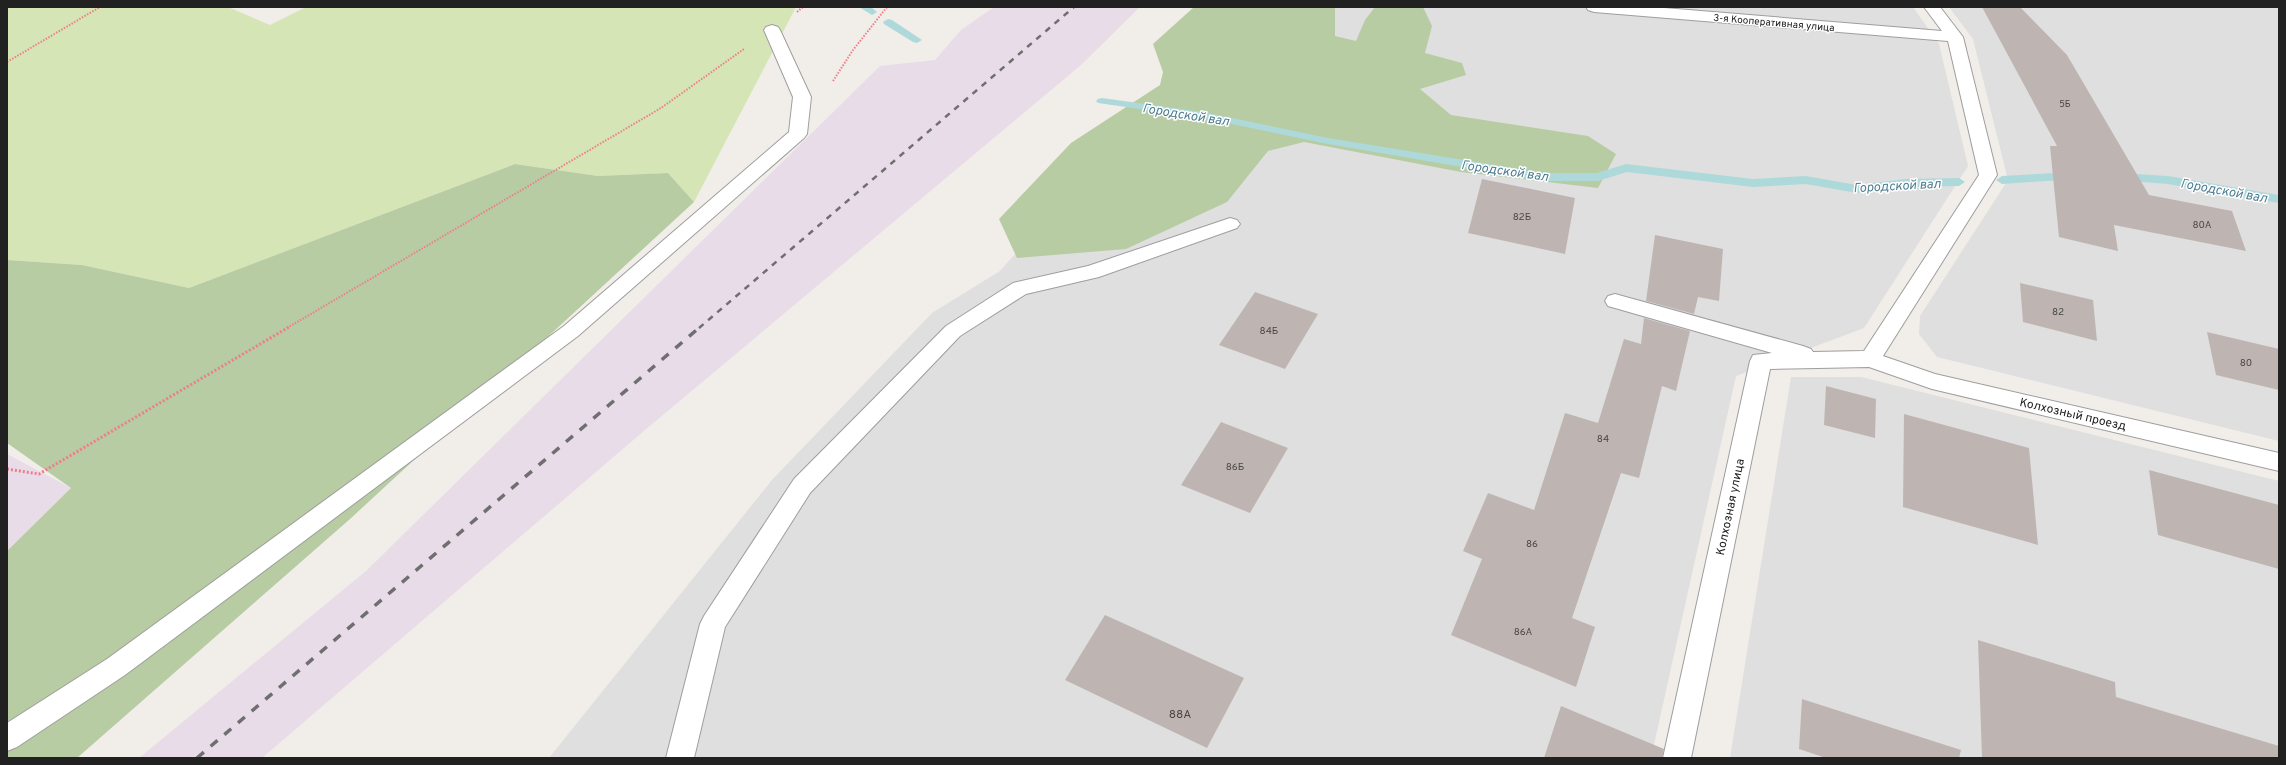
<svg xmlns="http://www.w3.org/2000/svg" width="2286" height="765" font-family="Overpass,sans-serif">
<rect width="100%" height="100%" fill="#f1ede9"/>
<path fill="#dfdfdf" d="M1234 7H1913L1939 44 1968 166 1864 328 1736 376 1651 758H549L772 480 932 313 1000 271Z
M1949 7H2279V441L1937 357 1919 334 1920 316 2008 180 1973 39Z
M1791 377H1861L2279 481V758H1730Z"/>
<path fill="#e9dce9" d="M994 7H1140L1081 65 645 430 262 758H139L366 571 880 66 935 60 961 30Z
M7 454 71 488 7 551Z"/>
<path fill="#d6e5b5" d="M7 7H228L270 25 306 7H796L694 202 668 173 598 176 515 164 189 288 82 265 7 260Z"/>
<path fill="#b7cca2" d="M1194 7H1335V36L1356 41 1365 20 1375 7H1423L1432 26 1425 53 1462 63 1466 75 1420 89 1451 115 1588 136 1616 154 1598 188 1461 172 1304 142 1268 151 1227 202 1126 249 1017 258 999 219 1071 143 1160 85 1163 72 1153 44Z
M515 164 598 176 668 173 694 202 350 519 77 758H7V551L71 488 7 443V260L82 265 189 288Z"/>
<g fill="none" stroke-linecap="round" stroke-linejoin="round">
<path fill="#aed9da" fill-rule="evenodd" d="M859 7H871L877 12 872 15Z
M888 19 892 20 922 40 917 43 913 42 884 24 883 22Z
M1102 98 1203 112 1328 138 1544 173H1597L1626 164 1753 179 1806 176 1857 185 1905 179 1959 178 1965 182 1959 186 1905 187 1857 193 1806 184 1753 187 1627 172 1598 181H1544L1328 144 1203 118 1098 103 1096 101 1098 99Z
M2072 172 2078 176 2076 179 2002 184 1996 180 2002 176Z
M2120 173 2168 176 2279 195V203L2168 184 2116 180 2114 177Z"/>
</g>
<path fill="#beb5b2" d="M1982 7H2020L2067 55 2149 195 2232 211 2246 251 2114 225 2118 251 2059 237 2050 146H2057Z
M1482 179 1575 198 1565 254 1468 233Z
M1655 235 1723 249 1719 301 1698 297 1694 314 1646 301Z
M2020 283 2093 300 2097 341 2023 322Z
M1255 292 1318 314 1285 369 1219 345Z
M1644 318 1690 331 1676 391 1662 386 1639 478 1621 473 1572 618 1595 627 1576 687 1451 635 1482 559 1463 551 1488 493 1534 510 1565 413 1598 423 1624 339 1641 344Z
M2207 332 2279 349V390L2216 375Z
M1826 386 1876 399 1875 438 1824 425Z
M1904 414 2029 448 2038 545 1903 507Z
M1221 422 1288 448 1250 513 1181 485Z
M2149 470 2279 505V569L2158 535Z
M1105 615 1244 678 1207 748 1065 680Z
M1978 640 2115 682 2116 697 2279 746V758H1982Z
M1802 699 1961 750 1959 758H1826L1799 749Z
M1561 706 1664 749 1662 758H1544Z"/>
<g fill="none" stroke-linecap="round" stroke-linejoin="round">
<defs>
<path id="minor" d="M1586 7H1652L1942 31 1924 7H1940L1963 37 1997 175 1883 356 1935 374 2279 453V471L1932 389 1869 367 1770 369 1691 758H1663L1750 361 1753 355 1772 353 1608 306 1605 301 1608 296 1615 294 1803 346 1811 349 1813 352 1864 351 1979 175 1948 41 1594 12 1588 10Z
M772 25 778 27 780 30 811 97 807 134 804 138 578 336 125 675 17 747 7 751V723L107 659 564 326 789 132 793 97 764 30 766 27Z
M1230 218 1237 220 1240 224 1237 228 1099 277 1026 294 960 336 810 493 725 627 694 758H666L700 624 704 616 794 479 946 326 1013 283 1088 266Z"/>
</defs>
<use href="#minor" stroke="#9e9e9e" stroke-width="2"/>
<path stroke="#ed7e89" stroke-width="2" stroke-dasharray="1.5 1.5" stroke-linecap="butt" d="M797 12 803 7
M7 62 100 7
M833 81 853 50 887 7
M287 328 661 108 744 49"/>
<path stroke="#ed7e89" stroke-width="3" stroke-dasharray="2 2" stroke-linecap="butt" d="M7 469 39 474 289 327"/>
<use href="#minor" fill="#fff" fill-rule="evenodd"/>
<path stroke="#6f6f6f" stroke-width="2.5" stroke-dasharray="6 6" stroke-linecap="butt" d="M699 328 1074 7"/>
<path stroke="#6f6f6f" stroke-width="3.5" stroke-dasharray="9 9" stroke-linecap="butt" d="M197 758 700 327"/>
</g>
<g text-anchor="middle" stroke-width="3" stroke-linejoin="round" paint-order="stroke">
<g font-size="9" fill="#484645">
<text x="2065" y="107">5Б</text>
</g>
<g font-size="10" fill="#212121" stroke="#fff">
<text transform="translate(1774 22) rotate(5)" y="4">3-я Кооперативная улица</text>
</g>
<g font-size="10" fill="#484645">
<text x="1522" y="220">82Б</text>
<text x="2202" y="228">80А</text>
<text x="2058" y="315">82</text>
<text x="1269" y="334">84Б</text>
<text x="2246" y="366">80</text>
<text x="1603" y="442">84</text>
<text x="1235" y="470">86Б</text>
<text x="1532" y="547">86</text>
<text x="1523" y="635">86А</text>
</g>
<g font-size="12" fill="#212121" stroke="#fff">
<text transform="translate(2073 414) rotate(13)" y="4">Колхозный проезд</text>
<text transform="translate(1730 507) rotate(-78)" y="4">Колхозная улица</text>
</g>
<g font-size="12" fill="#484645">
<text x="1180" y="718">88А</text>
</g>
<g font-size="13" font-style="italic" fill="#4c7d92" stroke="#fff">
<text transform="translate(1186 114) rotate(9)" y="5">Городской вал</text>
<text transform="translate(1505 170) rotate(8)" y="5">Городской вал</text>
<text transform="translate(1897 185) rotate(-3)" y="5">Городской вал</text>
<text transform="translate(2224 190) rotate(10)" y="5">Городской вал</text>
</g>
</g>
<rect width="2286" height="765" fill="none" stroke="#212121" stroke-width="16"/>
</svg>
